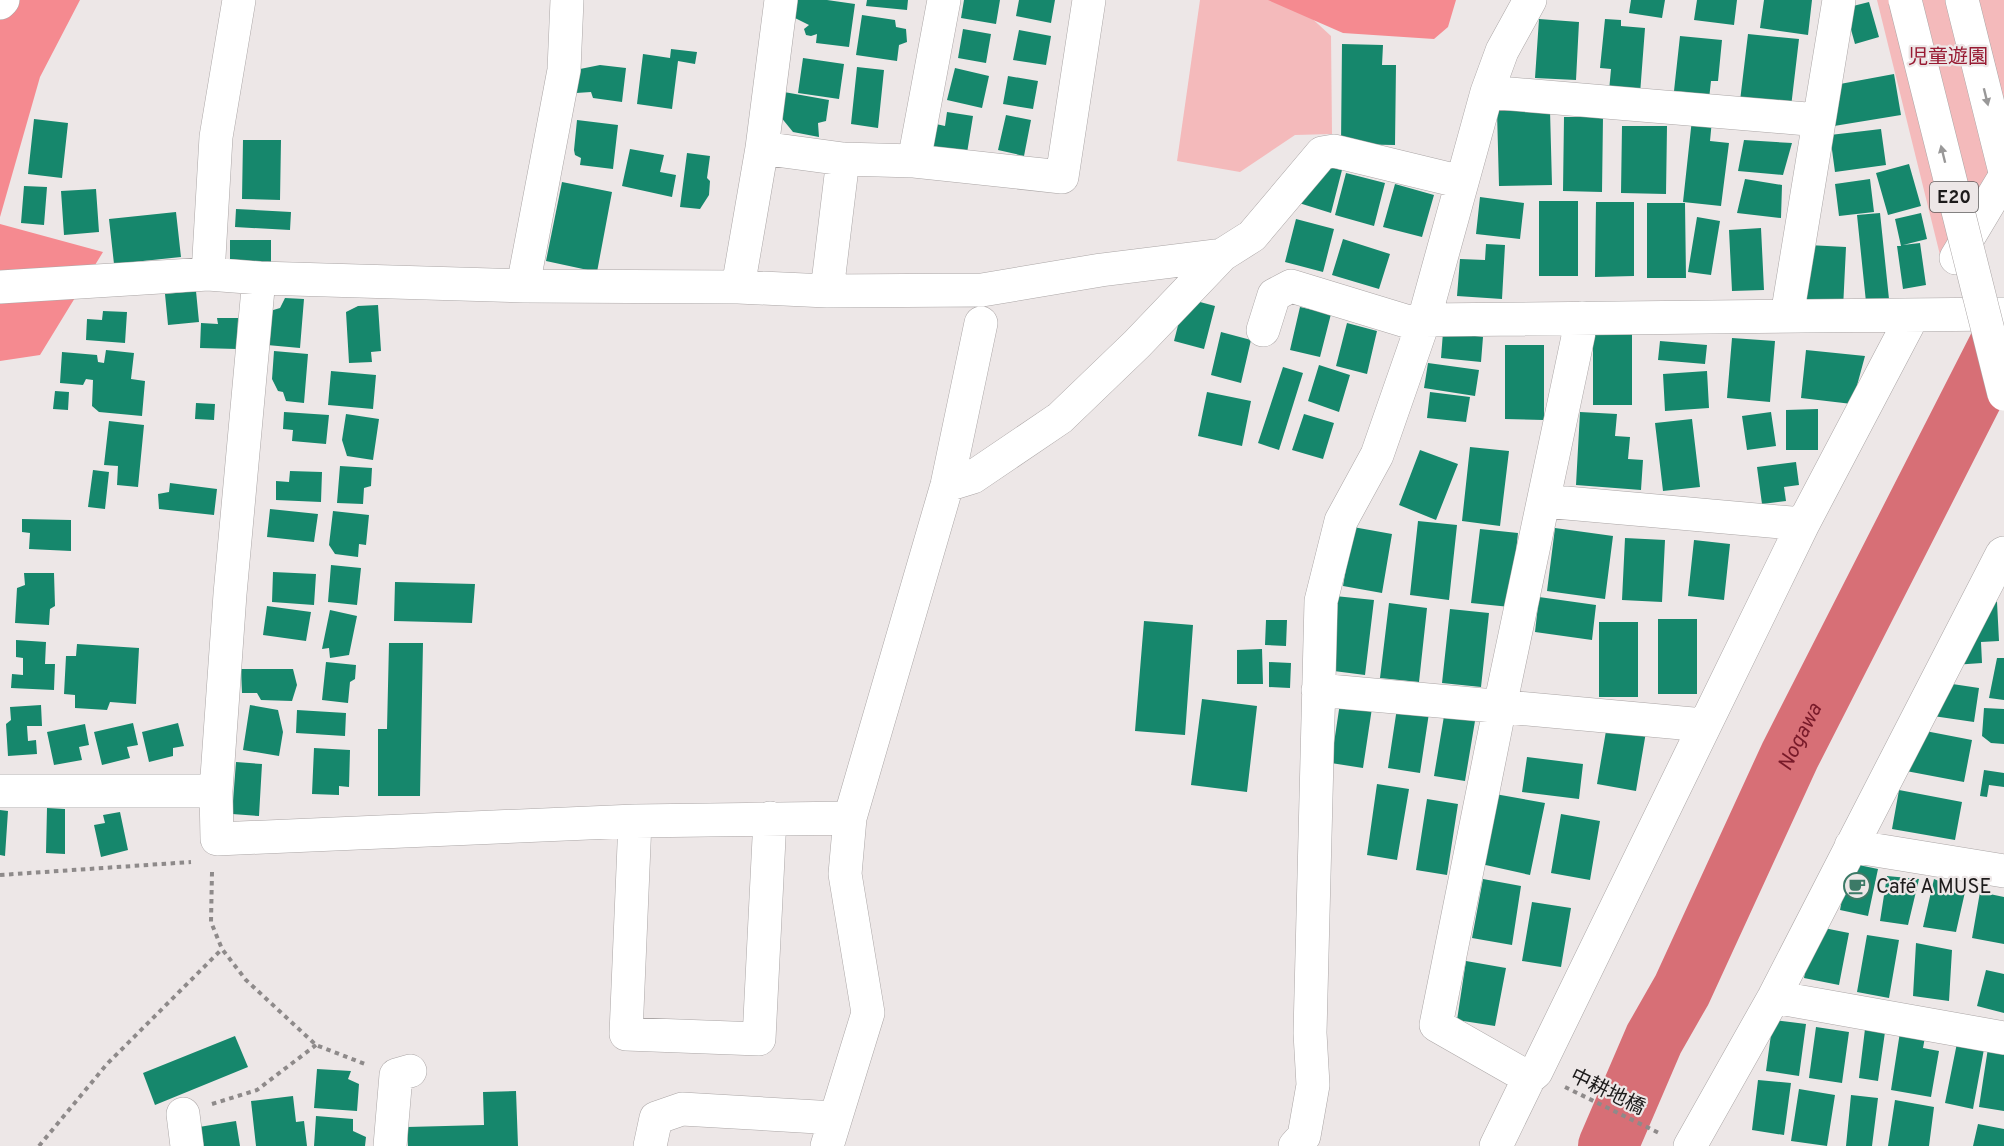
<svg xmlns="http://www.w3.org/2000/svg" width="2004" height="1146" font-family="Overpass,'Noto Sans JP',sans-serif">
<rect width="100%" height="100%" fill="#ede7e7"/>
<path fill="#f4babb" d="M1200 0H1292L1331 36 1332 134 1295 135 1240 172 1177 161Z
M1877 0H2004V152L1940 255Z"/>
<path fill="#f58a90" d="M0 0H80L40 77 0 217Z
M1268 0H1456L1448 27 1434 39 1343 33Z
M0 224 103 252 40 355 0 361Z"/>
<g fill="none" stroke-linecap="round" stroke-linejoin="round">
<path stroke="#d76f76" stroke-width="60" id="s1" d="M1608 1146 1654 1039 1682 990 1790 755 2004 335"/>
</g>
<path fill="#16876c" d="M797 0H827L855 4 849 47 816 43 817 34 811 36 806 35 804 29 809 25 795 18Z
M867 0H908L907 10 866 6Z
M964 0H1000L996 24 961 18Z
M1019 0H1055L1051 23 1016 16Z
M1631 0H1665L1662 18 1629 13Z
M1697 0H1737L1734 25 1694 20Z
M1764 0H1812L1808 35 1760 28Z
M1869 2 1879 37 1855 44 1845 8Z
M862 15 895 20 896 27 906 29 907 42 899 45 897 61 856 55Z
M1539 19 1579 22 1576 80 1535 78Z
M1605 19 1621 20V26L1645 28 1640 94 1609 91 1611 69 1600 68Z
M963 29 991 34 986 63 958 58Z
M1019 30 1051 36 1046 65 1013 60Z
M1748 34 1799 39 1791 107 1740 101Z
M1680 36 1722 40 1718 81H1711L1709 99 1685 96 1686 92 1674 91Z
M1342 44 1383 45 1382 65H1396L1395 145 1341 144Z
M671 49 697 52 695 64 678 61 672 109 637 104 643 54 670 58Z
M803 58 844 64 839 99 798 93Z
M600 65 626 68 622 102 593 98 591 92 576 93 580 69Z
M857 67 884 70 878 128 851 124Z
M955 68 989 76 982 108 947 100Z
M1894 74 1901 115 1834 126 1840 84Z
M1008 76 1038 81 1033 109 1003 104Z
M784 92 829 100 826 121 818 123 819 137 793 132 780 116Z
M1550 110 1552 185 1499 186 1497 111Z
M947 112 973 116 967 153 932 147 936 124 945 126Z
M1006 115 1031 120 1024 156 998 150Z
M1564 117H1603L1602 192 1563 191Z
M34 119 68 123 62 178 28 174Z
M1692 119 1712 120 1710 141 1729 143 1721 206 1683 202Z
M577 120 618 125 613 169 580 165 581 158 575 155 574 150Z
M1622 126H1667L1666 194 1621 193Z
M1881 129 1886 165 1835 172 1830 135Z
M243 140H281L280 200 242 199Z
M1744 140 1792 143 1783 175 1738 171Z
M630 149 664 155 660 172 676 175 672 197 622 186Z
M687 153 710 156 707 178 710 181 709 195 700 209 680 207Z
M1909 164 1921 206 1888 215 1876 173Z
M1324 166 1342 170 1331 213 1299 203Z
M1346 173 1385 183 1374 226 1335 215Z
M1745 179 1782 185 1781 218 1737 213Z
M1870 179 1874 212 1839 216 1835 184Z
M562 182 612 192 597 272 546 261Z
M1395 184 1434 195 1422 237 1383 227Z
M24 186 47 187 44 225 21 223Z
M96 189 99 232 64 235 61 191Z
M1480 197 1524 203 1520 239 1476 234Z
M1539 201H1578V276H1539Z
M1596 202H1634V276L1595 277Z
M1647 203H1685L1686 278H1647Z
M236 209 291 212 290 230 235 227Z
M176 212 181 257 114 264 109 219Z
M1880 213 1889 299 1866 302 1857 215Z
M1921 213 1927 239 1903 245 1920 243 1926 285 1903 289 1897 246H1901L1895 219Z
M1697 217 1720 221 1711 275 1688 272Z
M1296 219 1334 229 1323 272 1285 262Z
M1761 228 1764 290 1732 291 1729 230Z
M1343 239 1390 254 1379 289 1332 275Z
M230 240H271V267L230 268Z
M1486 244 1505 245 1502 299 1457 296 1460 259 1485 260Z
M1808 245 1846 247 1843 309 1805 307Z
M196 291 199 322 168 325 165 294Z
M285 298 304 299 300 348 267 345 270 311 280 308Z
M1185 298 1215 306 1204 349 1174 341Z
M378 305 381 351 371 352 372 362 349 363 346 312 358 306Z
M1300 307 1331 314 1320 357 1290 350Z
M103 311 127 312 125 343 86 340 87 319 102 320Z
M217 318H238L237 349 200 348 201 323 218 324Z
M1347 323 1377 331 1367 374 1336 366Z
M1593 330H1632V405H1593Z
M1221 332 1251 340 1241 383 1211 375Z
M1443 332 1483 337 1481 362 1441 358Z
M1732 338 1775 341 1770 402 1727 398Z
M1660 341 1707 345 1705 364 1658 360Z
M1505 345H1544V420L1505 419Z
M106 350 134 353 131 379 145 381 142 416 99 412 92 406 93 380 86 379 83 385 60 383 62 352 97 355 98 362 104 363Z
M1806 350 1865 356 1852 404 1801 398Z
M274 351 308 354 304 403 286 401 283 392 278 391 272 379Z
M1428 363 1479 370 1475 396 1424 388Z
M1319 365 1350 375 1339 412 1308 401Z
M1283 367 1303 373 1279 450 1258 443Z
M331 371 376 375 373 409 328 405Z
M1707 371 1709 408 1665 411 1663 374Z
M55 391 69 392 68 410 53 409Z
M1207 392 1251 401 1242 446 1198 436Z
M1430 392 1470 397 1466 422 1427 418Z
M196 403 215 404 214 420 195 419Z
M1818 409V450H1786V410Z
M284 412 329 415 326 444 292 441 293 430 283 429Z
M1580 412 1617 414 1615 436 1630 437 1628 459 1643 460 1641 490 1576 485Z
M1771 412 1776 446 1747 450 1742 416Z
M346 414 379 419 373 460 347 456 342 440Z
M1304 414 1334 423 1323 459 1292 450Z
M1692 419 1700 487 1663 491 1655 423Z
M109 421 144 425 138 487 117 485 118 466 104 465Z
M1470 447 1509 451 1500 526 1462 521Z
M1420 450 1458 464 1436 520 1399 505Z
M1796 462 1799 485 1784 487 1786 501 1762 504 1757 467Z
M340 466 372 468 371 486 364 488 363 504 337 503Z
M93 470 109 472 105 509 88 507Z
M290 471 322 472 321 502 276 500V481L289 482Z
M170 483 217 489 214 515 159 509 158 494 169 492Z
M270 509 318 514 314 542 267 537Z
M333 511 369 515 366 545 359 544 358 557 335 554 329 545Z
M22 519 71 520V551L29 549 30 533 22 532Z
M1418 521 1457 525 1449 600 1410 595Z
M1353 527 1392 534 1382 593 1343 586Z
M1555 528 1613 536 1605 599 1547 591Z
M1480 529 1518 533 1510 607 1471 603Z
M1625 538 1665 540 1662 602 1622 600Z
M1694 540 1730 544 1724 600 1688 596Z
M331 565 361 568 357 605 328 602Z
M273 572 316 574 314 605 272 602Z
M24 573H54L55 606 50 609 49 625 15 623 17 588 25 585Z
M395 582 475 584 472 623 394 621Z
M1335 596 1374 600 1365 675 1326 670Z
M1982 596 1997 602 1999 641 1981 642 1982 663 1953 665Z
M1539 597 1596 605 1592 640 1535 632Z
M1389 603 1427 608 1419 682 1380 678Z
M267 606 311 612 306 641 263 635Z
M1450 609 1489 613 1481 687 1442 683Z
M330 610 357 616 349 655 330 658 329 648 322 649Z
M1658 619H1697V694H1658Z
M1266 620H1287L1286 646 1265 645Z
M1144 621 1193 625 1185 735 1135 731Z
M1599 622H1638V697H1599Z
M16 640 46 642 45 664H55L54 690 11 688 12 674 23 675V658L16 657Z
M389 643H423L420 796H378V729H387Z
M77 644 139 648 136 704 110 702 107 710 75 708V695L64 694 66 656H76Z
M1262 649 1263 684H1237V650Z
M1997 658H2004V700L1989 698Z
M326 662 356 665 355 679 350 682 348 703 322 700Z
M1269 662 1291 663 1290 688 1269 687Z
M241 669H293L297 685 292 701 261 700 257 693H242Z
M1939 682 1979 688 1974 722 1933 716Z
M1202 699 1257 706 1247 792 1191 785Z
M1340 703 1372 708 1363 768 1331 763Z
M41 705 42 726H27L28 741 36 740 37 754 8 756 6 724 11 720 10 707Z
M250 705 278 710 283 732 279 756 243 750Z
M1397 708 1429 713 1420 773 1388 768Z
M1984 708 2004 709V744L1991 743 1982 736Z
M297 710 346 713 345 736 296 733Z
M1444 716 1475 721 1465 781 1434 776Z
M133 723 138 745 127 747 130 758 102 765 94 732Z
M178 723 184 746 173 748V756L149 762 142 732Z
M85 724 89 745 79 747 82 760 54 765 47 732Z
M1607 725 1646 732 1636 791 1597 784Z
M1915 729 1972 740 1964 782 1906 771Z
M314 748 350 750 349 787 339 786V795L312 794Z
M1527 757 1583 764 1579 799 1522 792Z
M236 762 262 764 259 816 232 814Z
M1984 770 2004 773V787L1989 785 1987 797 1980 796Z
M1377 784 1409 789 1397 860 1367 855Z
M1899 790 1962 802 1955 840 1892 829Z
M1495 794 1545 803 1530 875 1481 864Z
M1427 799 1458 804 1447 875 1416 870Z
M47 808 65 809V854L46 853Z
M0 810 8 811 5 856 0 855Z
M120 812 128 850 101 857 94 825 105 823 103 815Z
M1561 814 1600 821 1590 880 1551 873Z
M1849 863 1878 869 1868 916 1840 910Z
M1887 876 1919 879 1908 925 1880 921Z
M1483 879 1521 886 1512 945 1472 938Z
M1934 879 1965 892 1956 932 1923 927Z
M1980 892 2004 897V944L1972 938Z
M1532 902 1571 908 1561 967 1522 961Z
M1814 926 1849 933 1839 985 1804 978Z
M1867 935 1899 940 1889 998 1857 992Z
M1916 943 1952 950 1949 1001 1913 996Z
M1466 961 1506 968 1495 1026 1457 1020Z
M1986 970 2004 974V1013L1977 1006Z
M1773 1020 1806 1024 1799 1076 1766 1071Z
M1816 1027 1849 1032 1842 1083 1809 1078Z
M1865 1029 1885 1032 1878 1081 1859 1078Z
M1900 1032 1925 1037 1923 1048 1939 1051 1931 1097 1891 1090Z
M235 1036 248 1067 155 1105 143 1073Z
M1957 1043 1984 1049 1973 1109 1945 1103Z
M1988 1048 2004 1052V1111L1979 1107Z
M317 1069 351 1071 348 1079 359 1084 357 1111 314 1108Z
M1758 1080 1791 1083 1784 1135 1752 1130Z
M1799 1089 1835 1095 1827 1146 1791 1141Z
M516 1091 518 1146H408L407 1127 484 1125 483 1092Z
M1851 1095 1878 1098 1872 1146H1846Z
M293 1096 296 1122 304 1121 307 1146H256L251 1101Z
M1895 1100 1934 1107 1929 1146H1888Z
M316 1116 353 1119V1131L366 1137 365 1146H314Z
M236 1121 240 1146H203L199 1127Z
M1978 1124 2004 1129V1146H1973Z"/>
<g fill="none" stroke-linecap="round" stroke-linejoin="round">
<defs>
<path id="minor" d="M0 3 3 0
M1487 92 1819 120
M762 148 843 159 914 161 1062 177 1089 0
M914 161 944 0
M1956 258 2004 178
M208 274 216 137 239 0
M259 278 230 594 216 791 217 839 635 821 850 818
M523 286 564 70 567 0
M0 287 208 274 259 278 523 286 738 287 827 291 982 290 1101 270 1222 255 1252 236 1322 153 1334 151 1462 182
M738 287 762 148 781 0
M827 291 843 159
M1787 316 1839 0
M1263 330 1274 295 1291 286 1409 322 1424 320 2004 314
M947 485 973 477 1060 418 1137 344 1222 255
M1544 501 1803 524
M1318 690 1704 725
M0 791H216
M635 821 626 1034 759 1039 770 818
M1851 846 2004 871
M1774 997 2004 1038
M1529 1078 1436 1025 1500 706 1582 318
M183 1114 187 1146
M390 1146 396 1075 410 1071
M650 1146 656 1118 682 1109 835 1118
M827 1146 868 1013 845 874 850 818 947 485 981 323
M1295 1146 1304 1136 1313 1085 1310 1033 1321 601 1341 521 1377 455 1424 320 1487 92 1502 51 1530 0
M1496 1146 1529 1078 1536 1072 1803 524 1913 315
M1690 1146 1774 997 2002 554 2004 553"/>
<path id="highway" d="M1962 0 2004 168"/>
</defs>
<use href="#minor" stroke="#aba6a6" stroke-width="34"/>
<use href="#highway" stroke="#aba6a6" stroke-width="34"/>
<path stroke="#8e8a8a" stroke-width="4" stroke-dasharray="4.5 4.5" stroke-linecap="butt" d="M212 872 211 922 222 949 246 980 316 1045 365 1064
M0 875 191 862
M1565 1087 1661 1134
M212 1104 257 1090 316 1045
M39 1146 107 1064 222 949"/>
<use href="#minor" stroke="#fff" stroke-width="33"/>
<use href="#highway" stroke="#fff" stroke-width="33"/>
<defs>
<path id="highway-bridge" d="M1905 0 2004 394"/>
</defs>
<use href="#highway-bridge" stroke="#aba6a6" stroke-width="34" stroke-linecap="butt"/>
<use href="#highway-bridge" stroke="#fff" stroke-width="33"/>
</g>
<defs><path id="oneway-solid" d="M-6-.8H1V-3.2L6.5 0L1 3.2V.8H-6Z" transform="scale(1.5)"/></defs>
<g fill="#999898">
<use href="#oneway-solid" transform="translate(1986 97) rotate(76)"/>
<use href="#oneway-solid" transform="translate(1943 154) rotate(-104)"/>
</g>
<defs>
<symbol id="cafe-ring" viewBox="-11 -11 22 22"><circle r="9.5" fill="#ede7e7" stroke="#3c7a67" stroke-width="1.5"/><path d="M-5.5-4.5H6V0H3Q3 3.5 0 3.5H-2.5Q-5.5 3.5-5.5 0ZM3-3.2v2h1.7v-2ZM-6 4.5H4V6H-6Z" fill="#3c7a67"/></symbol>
</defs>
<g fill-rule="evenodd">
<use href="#cafe-ring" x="1842" y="871" width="30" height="30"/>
</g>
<g text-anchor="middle" stroke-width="4.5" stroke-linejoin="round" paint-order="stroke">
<rect fill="#ede7e7" stroke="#5b5858" stroke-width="1.5" x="1930" y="182" width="48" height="30" rx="4.5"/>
<g font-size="18" font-weight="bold" fill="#1d1b1b">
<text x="1954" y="203">E20</text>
</g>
<g font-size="20" fill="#981a32" stroke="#ede7e7">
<text x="1948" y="63">児童遊園</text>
</g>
<g font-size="20" fill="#1d1b1b" stroke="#ede7e7" text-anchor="start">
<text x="1876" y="893">Café A MUSE</text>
</g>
<g font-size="20" fill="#1d1b1b" stroke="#ede7e7">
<text transform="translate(1608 1091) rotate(26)" y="7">中耕地橋</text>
</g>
<g font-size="21" font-style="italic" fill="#781a29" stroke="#ede7e7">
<text dy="7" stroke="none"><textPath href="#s1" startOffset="452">Nogawa</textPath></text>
</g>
</g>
</svg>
